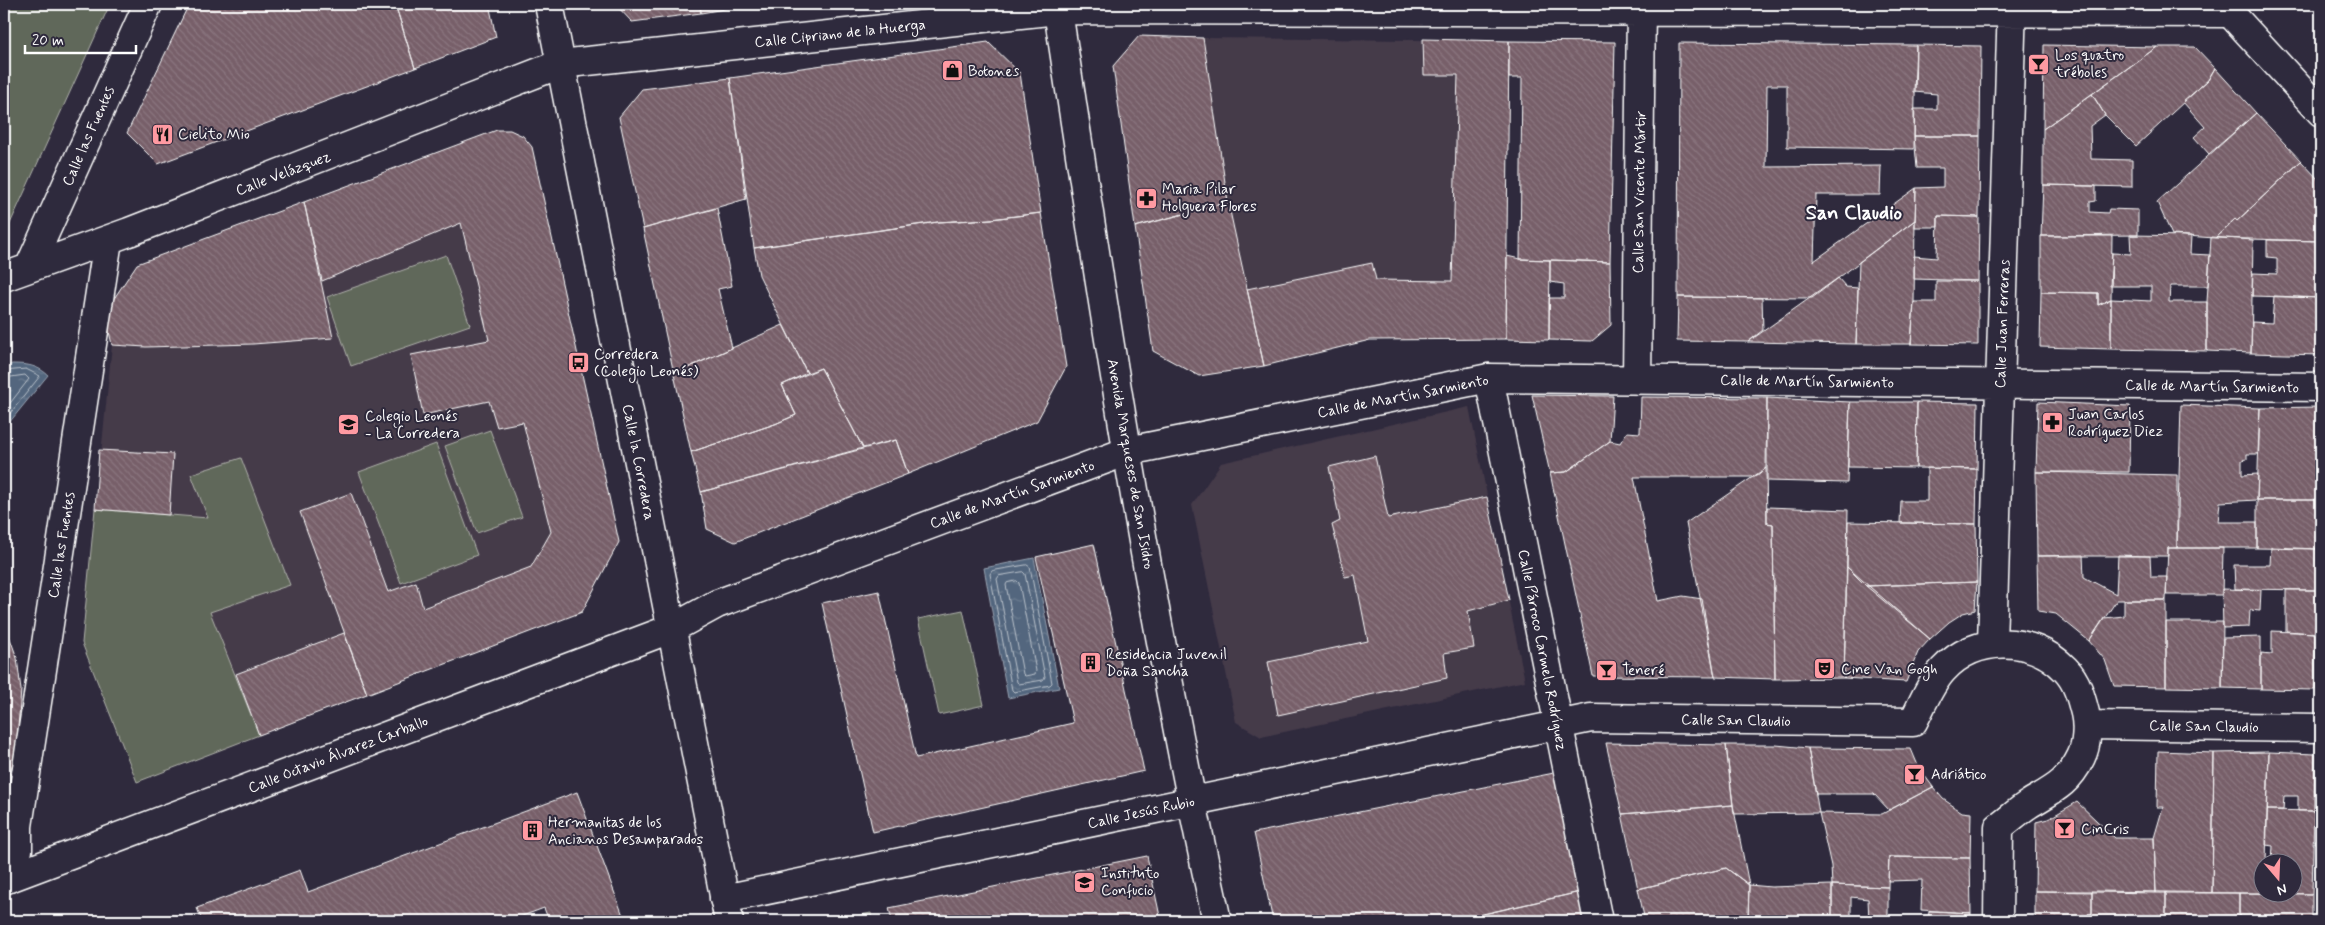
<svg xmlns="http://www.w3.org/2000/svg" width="2325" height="925" font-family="Mynerve,sans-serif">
<defs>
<pattern id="water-ripples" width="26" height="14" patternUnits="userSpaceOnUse" patternTransform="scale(1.25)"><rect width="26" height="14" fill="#53667e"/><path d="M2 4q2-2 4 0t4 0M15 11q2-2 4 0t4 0" fill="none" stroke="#6d7d91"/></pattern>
<pattern id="building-back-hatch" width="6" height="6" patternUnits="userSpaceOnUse" patternTransform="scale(1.25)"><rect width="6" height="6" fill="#775f69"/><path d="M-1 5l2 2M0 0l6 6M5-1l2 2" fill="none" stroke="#8b7780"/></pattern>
</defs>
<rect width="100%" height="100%" fill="#2f2a3d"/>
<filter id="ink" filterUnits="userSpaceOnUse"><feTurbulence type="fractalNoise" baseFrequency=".02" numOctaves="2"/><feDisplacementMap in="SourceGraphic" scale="10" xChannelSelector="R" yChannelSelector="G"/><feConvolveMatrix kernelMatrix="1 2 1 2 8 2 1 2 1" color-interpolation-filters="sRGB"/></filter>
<g filter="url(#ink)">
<path fill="#453a4a" d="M1203 38 1509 41 1506 339 1370 340 1264 366 1228 202Z
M497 130H510L523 136 532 147 619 542 582 612 137 782 82 643 112 345 333 338 304 202Z
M1469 407 1525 681 1261 737 1236 722 1192 505 1221 463Z"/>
<path fill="#61675a" stroke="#b0b3ac" d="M4 4H110L4 237Z
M446 255 470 325 351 366 327 297Z
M490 430 522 517 477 533 445 446Z
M436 444 477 555 401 583 359 472Z
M241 458 290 585 210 612 259 735 137 782 82 643 95 509 208 518 191 474Z
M963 610 984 705 939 715 918 619Z
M871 913 872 921H831Z"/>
<path fill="url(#water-ripples)" stroke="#98a3b2" d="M12 364C26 364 37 365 48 375L4 429V367Z
M1034 558 1059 688 1008 698 984 568Z"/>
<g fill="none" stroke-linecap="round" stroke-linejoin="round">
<path stroke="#bac2cb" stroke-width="1" d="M4 371 26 369 40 376 4 421
M4 378 25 375 29 379 4 411
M1027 565 1030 567 1052 683 1050 685 1014 692 1012 690 990 574 992 571Z
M1023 572 1025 574 1045 677 1043 680 1019 684 1017 682 997 579 999 576Z
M1017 581 1019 583 1036 671 1035 674 1025 676 1023 674 1006 585 1007 583Z"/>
</g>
<path fill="url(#building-back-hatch)" stroke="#fff" d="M189 4H395L415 68 158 164 127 133Z
M395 4H489L496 37 415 68Z
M615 4H700L701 13 632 22Z
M700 4H753L701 13Z
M1139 36 1203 38 1228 202 1135 227 1113 66Z
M1423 39 1509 41 1506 339 1370 340 1264 366 1247 289 1372 263 1376 280 1452 281 1458 75H1424Z
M1509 41 1615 42 1610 262 1520 259 1522 78H1509Z
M988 42 1020 73 1041 213 991 219 938 222 754 248 730 78Z
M1679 43 1916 45 1914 149 1787 147V85H1767L1766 167 1881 166 1880 195H1816L1814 261 1916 188 1915 220 1812 298 1678 297Z
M1916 45 1981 46 1980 136H1914V109H1937V94L1914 92Z
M2044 45 2157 47 2043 129Z
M2157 47H2195L2215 68 2208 80 2136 146 2105 115 2092 94Z
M2215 68 2256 113 2209 154 2194 137 2205 127 2183 102 2208 80Z
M730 78 746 199 643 229 619 117 642 89Z
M2092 94 2105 115 2090 126 2091 159 2132 160V187L2043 185V129Z
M2256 113 2301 161 2237 221 2235 219 2215 238 2172 235 2157 202Z
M497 130H510L523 136 532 147 619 542 582 612 367 694 300 512 351 493 388 592 416 582 423 608 531 567 551 532 523 422 497 427 489 401 423 415 411 355 489 340 461 223 322 281 304 202Z
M1914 136H1980L1979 217 1938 216V227H1915L1916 188 1943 187V168H1917Z
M2301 161 2321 182V241L2215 238 2235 219 2237 221Z
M2043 185 2096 186V201L2090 202V212L2108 213 2109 209 2138 210V235L2041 236Z
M304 202 333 338 253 344 146 347 112 345 105 312 137 264Z
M1228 202 1264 366 1199 376 1153 351 1135 227Z
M717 208 732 286 718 289 732 348 674 374 643 229Z
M1041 213 1066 367 1037 421 908 474 896 440 863 448 821 368 807 373 759 275 754 248 938 222 991 219Z
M1938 216 1979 217 1978 281 1914 279V256L1937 258Z
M1915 220 1914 302 1911 344H1856L1859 262Z
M2130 235 2191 236 2190 254 2210 255 2208 286H2170L2169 302H2207V351L2111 349V299L2151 301V286H2110L2112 253 2131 254Z
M2041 236H2112L2111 299 2098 305V293L2041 292Z
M2211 237 2253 240 2251 353 2207 351V302Z
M2267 240 2321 241V298L2252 296 2253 273 2277 274V258L2267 257Z
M1507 256 1520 259 1550 260 1549 340 1506 339Z
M1550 260 1610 262 1611 325 1592 341 1549 340V298H1564V284L1550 282Z
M1838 278 1846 287 1858 288 1856 344 1748 342Z
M1936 281H1978V345L1911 344 1914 302H1936Z
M2041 292 2098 293V305L2111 299V349L2040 347Z
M2274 296 2321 298 2320 355 2251 353 2252 322 2272 323Z
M1678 297 1762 298 1763 330 1748 342 1677 341Z
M783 325 807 373 782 385 796 415 775 424 691 452 674 374Z
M821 368 863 448 701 492 691 452 775 424 796 415 782 385Z
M1532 395 1613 396 1610 441 1566 472 1550 473Z
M1641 397 1767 398 1766 468 1755 477H1634L1658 601 1683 596 1702 599 1715 677 1593 676 1550 473 1566 472 1610 441 1620 443 1627 432 1640 433Z
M1767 398 1850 402 1847 483 1767 481Z
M1850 402H1917L1916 468 1848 467Z
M1917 402 1978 403 1977 469 1916 468Z
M2038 402 2130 406 2129 472H2036Z
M2181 405 2260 408 2258 454H2247V459L2242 460V475L2258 474 2257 500 2220 502 2218 522H2257V548H2177Z
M2320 407 2318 500H2257L2260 408Z
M896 440 908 474 735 542 707 529 701 492Z
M99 450 173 454 169 515 95 509Z
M1375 456 1388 518 1487 497 1509 600 1468 611 1474 648 1444 653 1447 678 1278 715 1268 662 1368 641 1355 575 1345 577 1332 525 1340 521 1329 467Z
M1766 468 1767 523 1773 524 1775 679 1715 677 1686 523Z
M1927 468 1977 469 1976 524 1900 523 1901 501H1927Z
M2036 472 2177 475V548H2168V556H2037Z
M2257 500H2318L2317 549 2257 548Z
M1767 507 1848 510 1844 678 1775 679 1773 524 1767 523Z
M1848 522 1976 524 1977 582 1866 586 1847 567Z
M1094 544 1144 771 873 832 822 603 879 591 916 758 1073 723 1036 557Z
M2271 547 2317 549 2318 590 2235 589 2234 565H2270Z
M2168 548H2223L2222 595H2166Z
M2083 555 2084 577 2116 594 2118 555 2150 556 2151 577H2167L2166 600H2117L2089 641 2056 614 2038 611 2037 556Z
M1847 567 1930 639 1918 652 1906 682 1844 678Z
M1977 582 1975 610 1963 613 1949 622 1930 639 1866 586Z
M2222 589 2261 590 2260 611 2250 610 2249 627 2223 628Z
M2286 590H2318L2315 633 2286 631Z
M2124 600H2166V687L2114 686 2105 660 2089 641 2104 618 2124 616Z
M4 622 17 658 21 690 16 755 4 788Z
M2166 622H2223L2222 688 2166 687Z
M2272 631 2315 633V690L2261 689V653L2272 654Z
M344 633 367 694 259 735 236 674Z
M2261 637V689L2222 688 2223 638Z
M1606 743 1726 745 1733 805 1622 814Z
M1726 745H1776L1808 748 1819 813 1734 814Z
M1808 748 1911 749 1919 768 1933 787 1889 810 1874 794H1816Z
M2158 751 2214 753 2212 893H2156L2154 838 2163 807H2157Z
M2269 752 2266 862H2262V892L2265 893H2212L2214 753Z
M2269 752 2315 754 2314 811H2298V796H2284L2283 810H2267Z
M1554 773 1580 892 1452 921H1273L1254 833Z
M1933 787 1943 799 1962 812 1971 813 1970 858 1889 857 1888 887 1832 885 1831 866 1819 813 1882 814Z
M577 792 625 921H549L544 908 509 921H202L197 908 300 870 308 892Z
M2077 802 2115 838H2154L2156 893 2035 891 2036 822 2048 819Z
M1733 805 1749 885 1726 868 1638 889 1622 814Z
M2267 810 2314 811 2312 894 2265 893 2292 892V862H2272L2273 846 2266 845Z
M1147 856 1161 921H892L889 908Z
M1889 857 1970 858 1971 913 1921 910 1922 880 1888 881Z
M1726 868 1749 885 1748 921H1645L1638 889Z
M1749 885 1771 887 1832 885V921H1748Z
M1832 885 1888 887V921H1869L1868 899 1851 897V921H1832Z
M2035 891H2092V914H2088V917H2072V921H2035Z
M2092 891 2166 892V921H2088V914H2092Z
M1580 892 1586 921H1486L1484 914Z
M2166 892 2239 893V921H2166Z
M2239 893 2312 894V921H2239Z
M1929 911 1971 913V921H1928Z
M1484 914 1486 921H1452Z"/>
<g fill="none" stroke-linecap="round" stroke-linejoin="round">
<defs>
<path id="pedestrian" d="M1128 451 1489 378
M18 850V826L108 240"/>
<path id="minor" d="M29 268 148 4
M4 277 129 232 560 64 1058 10 2230 13
M1637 380 1641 4
M1992 643 2012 4
M2087 725 2321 728
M4 880 673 628 717 604 1128 451
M724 899 1591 718 1913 722C1922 705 1930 684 1943 670 1975 635 2032 635 2065 669 2077 681 2081 697 2085 713 2088 726 2087 745 2081 757 2068 784 2052 790 2029 804 2018 811 2009 820 1999 827L1998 921
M1598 921 1489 378 2321 387"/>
<path id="secondary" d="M549 4 729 921
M1057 4C1103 310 1151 618 1217 921"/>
<path id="primary" d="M2222 4 2321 112"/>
</defs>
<use href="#pedestrian" stroke="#fff" stroke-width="31"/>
<use href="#minor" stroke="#fff" stroke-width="31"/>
<use href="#secondary" stroke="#fff" stroke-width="31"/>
<use href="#primary" stroke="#fff" stroke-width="31"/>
<use href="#pedestrian" stroke="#2f2a3d" stroke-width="28"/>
<use href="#minor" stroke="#2f2a3d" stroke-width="28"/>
<use href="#secondary" stroke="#2f2a3d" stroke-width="28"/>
<use href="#primary" stroke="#2f2a3d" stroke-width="28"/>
</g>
</g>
<defs>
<symbol id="bar-square" viewBox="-11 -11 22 22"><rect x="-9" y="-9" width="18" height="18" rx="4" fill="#ff9aa2" stroke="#2f2a3d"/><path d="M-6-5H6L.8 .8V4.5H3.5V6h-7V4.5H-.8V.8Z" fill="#111"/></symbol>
<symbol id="shop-square" viewBox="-11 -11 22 22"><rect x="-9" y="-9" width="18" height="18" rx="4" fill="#ff9aa2" stroke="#2f2a3d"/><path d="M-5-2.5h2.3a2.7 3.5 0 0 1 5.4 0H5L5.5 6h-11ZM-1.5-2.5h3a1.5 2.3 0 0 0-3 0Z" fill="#111"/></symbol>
<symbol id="restaurant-square" viewBox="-11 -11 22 22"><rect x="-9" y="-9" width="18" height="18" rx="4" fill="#ff9aa2" stroke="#2f2a3d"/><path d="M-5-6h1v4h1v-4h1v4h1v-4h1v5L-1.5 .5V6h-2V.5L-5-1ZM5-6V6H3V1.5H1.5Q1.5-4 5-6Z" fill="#111"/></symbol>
<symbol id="pharmacy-square" viewBox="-11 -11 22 22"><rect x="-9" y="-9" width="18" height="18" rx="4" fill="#ff9aa2" stroke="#2f2a3d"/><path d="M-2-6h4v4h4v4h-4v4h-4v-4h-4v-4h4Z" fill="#111"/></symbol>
<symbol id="bus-square" viewBox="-11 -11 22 22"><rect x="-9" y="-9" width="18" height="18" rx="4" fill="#ff9aa2" stroke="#2f2a3d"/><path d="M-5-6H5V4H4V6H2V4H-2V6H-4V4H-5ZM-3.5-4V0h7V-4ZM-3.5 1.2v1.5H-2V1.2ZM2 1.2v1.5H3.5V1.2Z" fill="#111"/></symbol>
<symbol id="school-square" viewBox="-11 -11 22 22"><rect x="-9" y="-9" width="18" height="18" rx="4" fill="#ff9aa2" stroke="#2f2a3d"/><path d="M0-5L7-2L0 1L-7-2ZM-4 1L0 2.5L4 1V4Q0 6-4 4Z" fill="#111"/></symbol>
<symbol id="building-square" viewBox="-11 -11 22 22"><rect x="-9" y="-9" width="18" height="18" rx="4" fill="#ff9aa2" stroke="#2f2a3d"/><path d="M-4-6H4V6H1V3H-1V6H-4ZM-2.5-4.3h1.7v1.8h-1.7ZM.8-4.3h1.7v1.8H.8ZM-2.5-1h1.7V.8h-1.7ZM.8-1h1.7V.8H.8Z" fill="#111"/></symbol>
<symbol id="theatre-square" viewBox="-11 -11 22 22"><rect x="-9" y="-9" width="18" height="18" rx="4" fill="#ff9aa2" stroke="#2f2a3d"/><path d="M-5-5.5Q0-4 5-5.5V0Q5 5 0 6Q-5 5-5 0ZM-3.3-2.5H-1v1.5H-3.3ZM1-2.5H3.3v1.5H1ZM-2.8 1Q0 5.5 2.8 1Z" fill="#111"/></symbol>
<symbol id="university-square" viewBox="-11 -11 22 22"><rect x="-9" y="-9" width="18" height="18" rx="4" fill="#ff9aa2" stroke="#2f2a3d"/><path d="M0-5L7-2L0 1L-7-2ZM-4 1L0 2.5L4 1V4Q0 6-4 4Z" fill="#111"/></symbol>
</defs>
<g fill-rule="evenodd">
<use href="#bar-square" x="2026" y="52" width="25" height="25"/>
<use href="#shop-square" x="940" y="58" width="25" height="25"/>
<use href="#restaurant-square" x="150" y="122" width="25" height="25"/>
<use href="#pharmacy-square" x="1134" y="186" width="25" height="25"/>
<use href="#bus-square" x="566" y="350" width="25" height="25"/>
<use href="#pharmacy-square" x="2040" y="410" width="25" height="25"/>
<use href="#school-square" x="336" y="412" width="25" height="25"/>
<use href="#building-square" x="1078" y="650" width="25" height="25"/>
<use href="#theatre-square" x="1812" y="656" width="25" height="25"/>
<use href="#bar-square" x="1594" y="658" width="25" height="25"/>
<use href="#bar-square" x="1902" y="762" width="25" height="25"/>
<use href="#bar-square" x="2052" y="816" width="25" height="25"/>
<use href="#building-square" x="520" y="818" width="25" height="25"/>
<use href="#university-square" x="1072" y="870" width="25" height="25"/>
</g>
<g text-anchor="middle" stroke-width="4" stroke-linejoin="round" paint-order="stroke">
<g font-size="15" fill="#fff" stroke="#2f2a3d">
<text transform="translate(840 33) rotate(-6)" y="5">Calle Cipriano de la Huerga</text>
<text transform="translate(88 136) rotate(-66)" y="5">Calle las Fuentes</text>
<text transform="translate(283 173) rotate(-21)" y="5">Calle Velázquez</text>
<text transform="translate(1639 192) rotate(-89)" y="5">Calle San Vicente Mártir</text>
<text transform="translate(2002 324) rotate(-88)" y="5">Calle Juan Ferreras</text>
<text transform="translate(1807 381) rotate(1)" y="5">Calle de Martín Sarmiento</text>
<text transform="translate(2212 386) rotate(1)" y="5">Calle de Martín Sarmiento</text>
<text transform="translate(1403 396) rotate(-11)" y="5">Calle de Martín Sarmiento</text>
<text transform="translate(639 462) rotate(79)" y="5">Calle la Corredera</text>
<text transform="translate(1131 464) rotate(80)" y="5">Avenida Marqueses de San Isidro</text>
<text transform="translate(1012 494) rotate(-20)" y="5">Calle de Martín Sarmiento</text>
<text transform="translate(61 545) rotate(-81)" y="5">Calle las Fuentes</text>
<text transform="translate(1543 650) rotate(79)" y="5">Calle Párroco Carmelo Rodríguez</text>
<text transform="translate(1736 720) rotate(1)" y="5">Calle San Claudio</text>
<text transform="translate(2204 726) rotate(1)" y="5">Calle San Claudio</text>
<text transform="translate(338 754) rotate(-21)" y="5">Calle Octavio Álvarez Carballo</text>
<text transform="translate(1141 812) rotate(-12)" y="5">Calle Jesús Rubio</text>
</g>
<g font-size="15" fill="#fff" stroke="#2f2a3d" text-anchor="start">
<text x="2055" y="60">Los quatro<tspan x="2055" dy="17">tréboles</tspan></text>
<text x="968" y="76">Botones</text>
<text x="178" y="139">Cielito Mio</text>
<text x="1162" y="194">Maria Pilar<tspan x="1162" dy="17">Holguera Flores</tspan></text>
<text x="594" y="359">Corredera<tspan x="594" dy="17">(Colegio Leonés)</tspan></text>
<text x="2068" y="419">Juan Carlos<tspan x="2068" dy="17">Rodríguez Diez</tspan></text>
<text x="365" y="421">Colegio Leonés<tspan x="365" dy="17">- La Corredera</tspan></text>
<text x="1106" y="659">Residencia Juvenil<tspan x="1106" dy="17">Doña Sancha</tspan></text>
<text x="1841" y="674">Cine Van Gogh</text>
<text x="1622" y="675">Teneré</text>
<text x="1931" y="779">Adriático</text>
<text x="548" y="827">Hermanitas de los<tspan x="548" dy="17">Ancianos Desamparados</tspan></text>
<text x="2081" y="834">CinCris</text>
<text x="1101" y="878">Instituto<tspan x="1101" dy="17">Confucio</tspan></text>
</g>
<g font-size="20" font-weight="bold" fill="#fff" stroke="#2f2a3d">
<text x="1854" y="219">San Claudio</text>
</g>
</g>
<rect width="2325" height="925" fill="none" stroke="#2f2a3d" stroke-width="20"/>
<rect x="10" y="10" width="2305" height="905" fill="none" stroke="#fff" stroke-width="2" filter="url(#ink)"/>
<g transform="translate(2278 878) rotate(161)"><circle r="24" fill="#2f2a3d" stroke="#827f8b"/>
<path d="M0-4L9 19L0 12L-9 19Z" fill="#ff9aa2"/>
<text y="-8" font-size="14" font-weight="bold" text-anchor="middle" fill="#ffffff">N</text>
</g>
<path d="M25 45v8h111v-8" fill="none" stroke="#ffffff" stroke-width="2.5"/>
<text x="32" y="45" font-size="15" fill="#ffffff" stroke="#2f2a3d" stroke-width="4" paint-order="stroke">20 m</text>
</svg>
